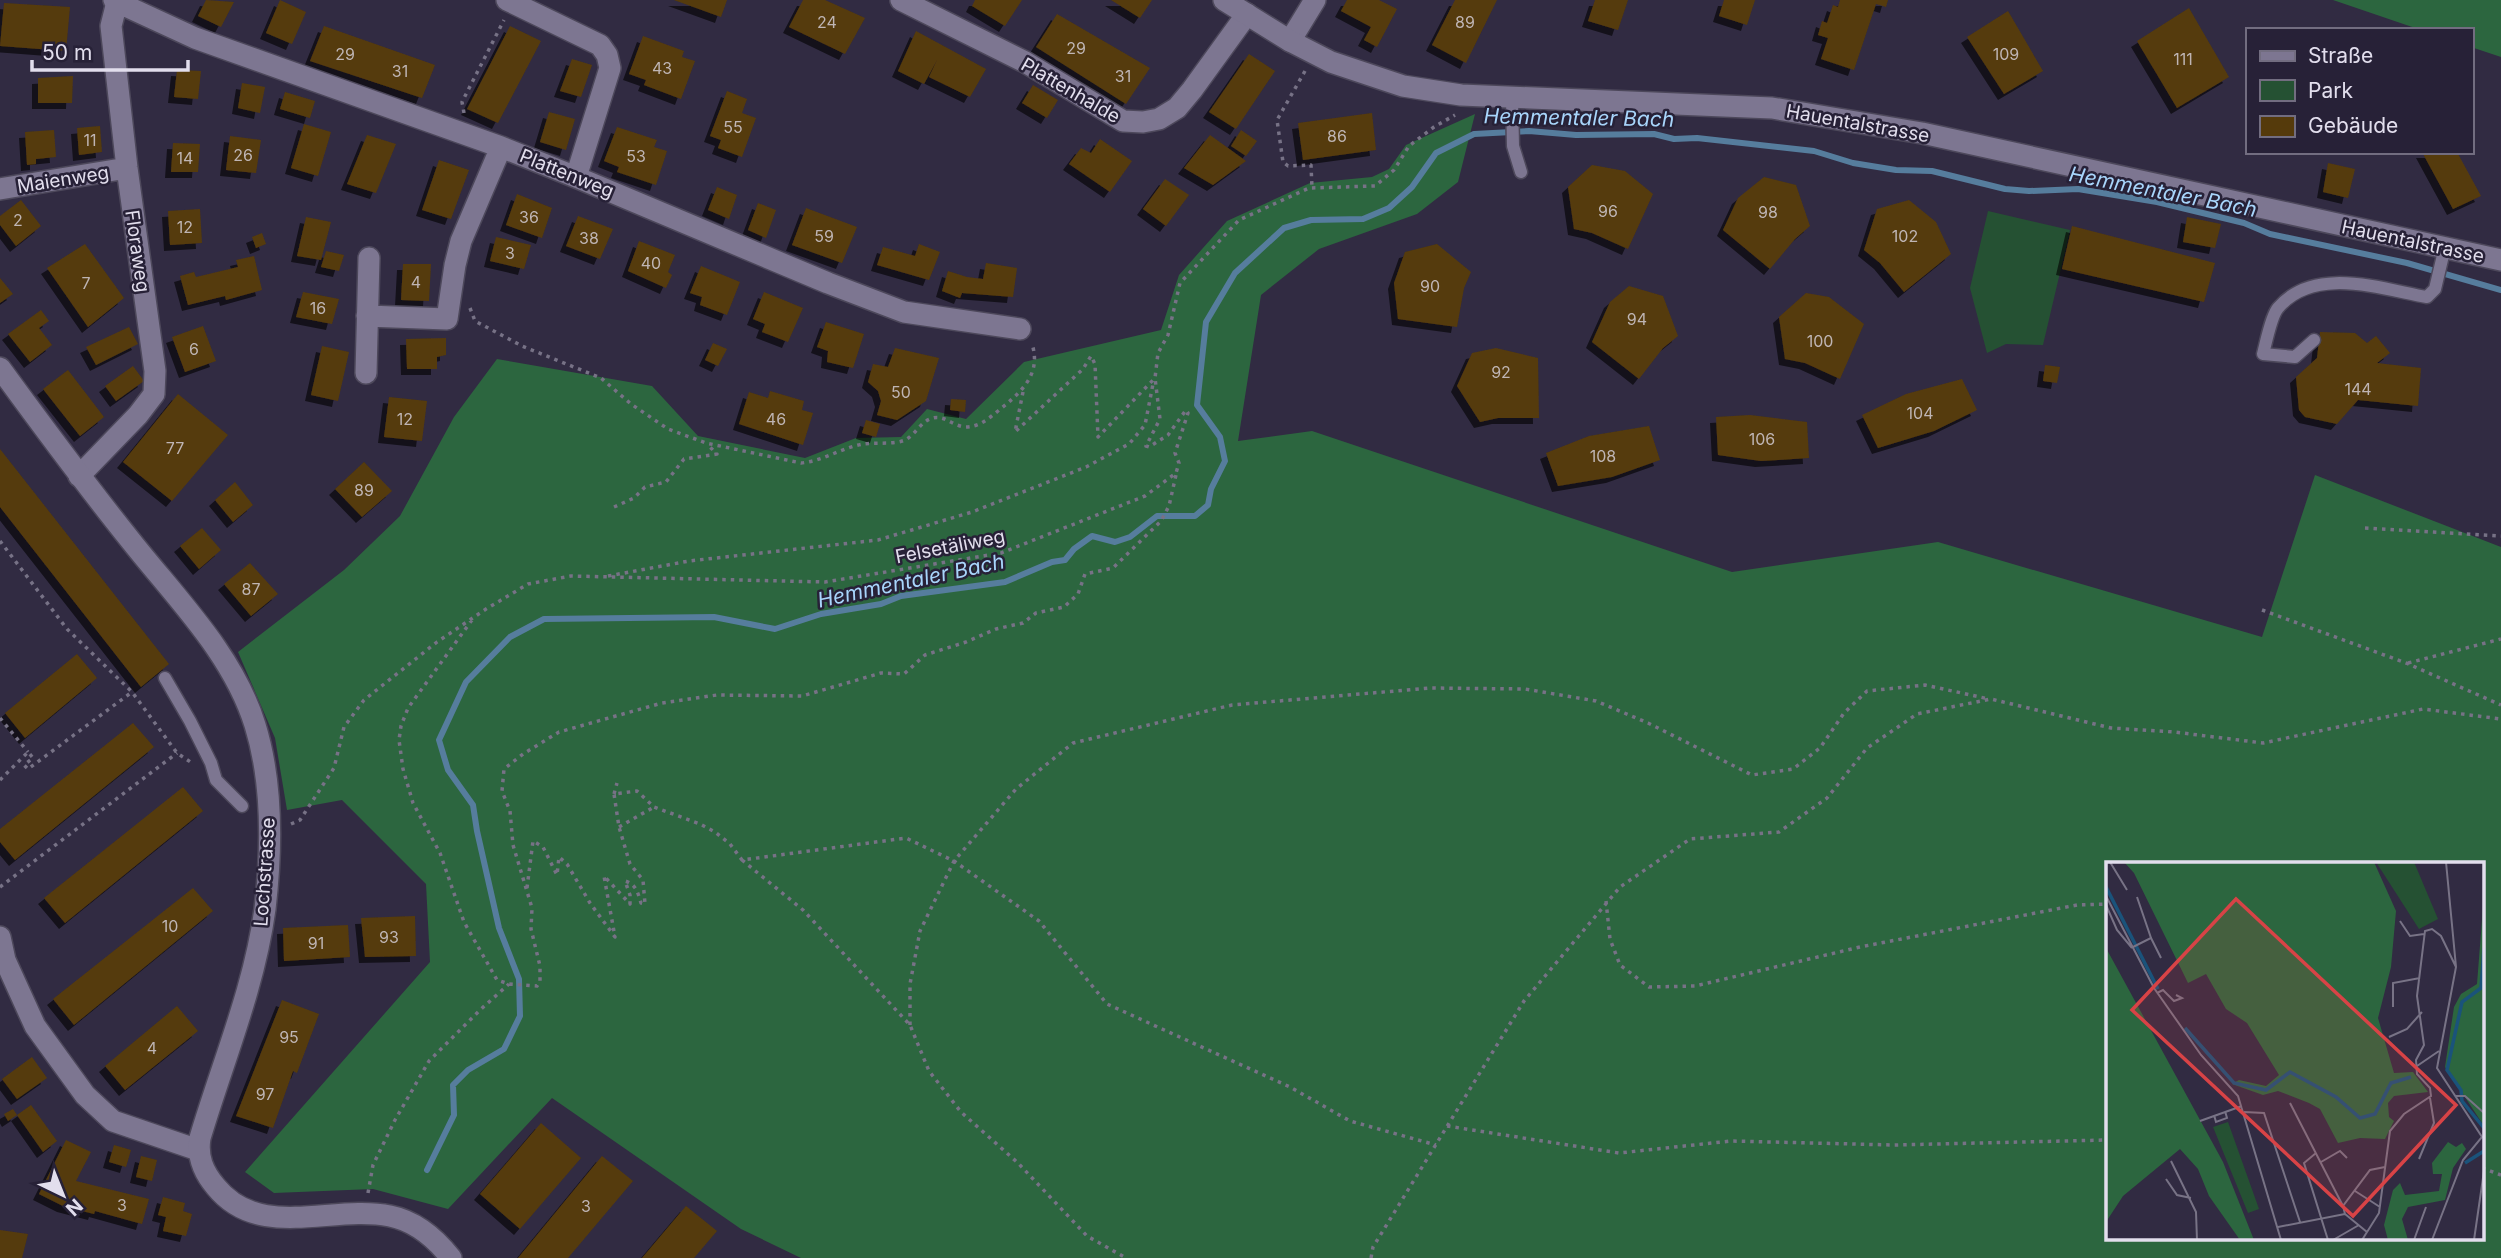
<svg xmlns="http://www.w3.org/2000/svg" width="2501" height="1258" font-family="Inter,sans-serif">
<defs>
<filter id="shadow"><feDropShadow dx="-6" dy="6" stdDeviation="0" flood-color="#0009"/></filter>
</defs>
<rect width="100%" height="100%" fill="#312b42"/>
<path fill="#255133" d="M1988 211 2070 230 2043 345 2006 344 1987 353 1970 288Z"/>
<path fill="#2c663f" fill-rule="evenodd" d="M2333 0H2501V57L2471 47V30H2421Z
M1475 114 1458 182 1417 214 1319 249 1261 295 1238 441 1312 431 1732 572 1938 542 2262 637 2315 475 2501 547V1258H801L741 1229 552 1098 448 1209 373 1189 274 1193 245 1172 430 962 426 884 342 800 287 810 275 738 238 652 344 570 400 516 454 417 497 359 652 386 698 436 805 458 856 438 901 437 927 409 966 419 1024 362 1161 330 1179 275 1227 221 1310 183 1372 177 1389 169 1406 145ZM2107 864H2482V1239H2107Z"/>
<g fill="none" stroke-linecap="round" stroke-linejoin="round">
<path stroke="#567d9d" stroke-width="6" d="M427 1170 454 1115 453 1085 468 1070 504 1049 520 1016 519 979 499 928 477 831 473 805 448 770 439 740 466 682 510 637 544 619 714 617 775 629 821 614 881 604 901 596 1005 582 1052 562 1065 560 1074 549 1092 536 1115 542 1130 537 1157 516H1195L1208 505 1211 489 1225 461 1220 437 1197 405 1206 322 1235 273 1284 228 1311 220 1363 219 1389 208 1412 187 1436 153 1474 134 1529 131 1576 135 1654 134 1674 139 1697 138 1814 151 1853 163 1896 170 1932 171 2005 189 2029 191 2078 189 2157 202 2244 223 2270 234 2407 263 2501 290"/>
</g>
<path fill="#553a0b" filter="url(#shadow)" d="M206 0 234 2 221 27 198 16Z
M280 0 306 12 292 44 266 33Z
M674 0H727L721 17Z
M803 0H825L865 18 845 54 789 27Z
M975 0H1022L1005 26 972 6Z
M1111 0H1152L1140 18Z
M1347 0H1379L1397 9 1377 47 1364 40 1371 27 1341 11Z
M1455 0H1497L1466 63 1432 45Z
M1595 0H1628L1618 30 1588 21Z
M1724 0H1755L1747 25 1719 16Z
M1840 0H1888L1886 7 1876 4 1854 70 1821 59 1828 38 1818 35 1822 21 1827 23 1833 5 1838 7Z
M4 3 70 7 66 51 0 46Z
M2189 8 2229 77 2177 108 2137 41Z
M2008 11 2043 71 2004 94 1967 37Z
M1057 14 1150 68 1126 104 1036 47Z
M324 26 435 65 422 98 310 61Z
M510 26 541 41 498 123 467 109Z
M916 31 986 69 970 97 929 77 937 60 924 84 898 71Z
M643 36 684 51 682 57 695 61 681 99 644 85 646 80 629 74Z
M1249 54 1275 71 1236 129 1209 112Z
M572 59 592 65 581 97 560 91Z
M177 70 201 71 198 99 174 97Z
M73 76 72 103H38V78Z
M242 83 265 87 260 113 238 108Z
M1033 85 1058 100 1047 118 1022 103Z
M727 91 747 99 742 113 756 118 742 157 718 148 721 140 710 136Z
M285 92 315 101 310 118 280 109Z
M549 112 575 119 566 150 540 142Z
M1372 113 1376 150 1303 160 1298 123Z
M304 124 331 132 318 176 291 168Z
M100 126 102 152 79 155 77 128Z
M617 127 657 140 654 147 667 151 656 185 617 172 619 167 604 161Z
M54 130 56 157 36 159V164L27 165 25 132Z
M1241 130 1257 141 1246 156 1231 146Z
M367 135 396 144 376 193 347 184Z
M1210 135 1246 161 1213 185 1184 168Z
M230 136 261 140 256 173 226 170Z
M1100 139 1132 161 1110 192 1069 164 1081 148 1091 153Z
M173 143 200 144 198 172H171Z
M2422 152H2457L2481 196 2453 209Z
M439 160 469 170 451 219 422 210Z
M2328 163 2355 169 2348 198 2323 192Z
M1592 165 1625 171 1653 194 1628 249 1592 233 1574 229 1568 187Z
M1764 177 1796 185 1810 226 1795 239 1770 269 1723 230 1738 198Z
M1165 179 1189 195 1166 226 1143 209Z
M717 187 737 195 729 219 708 210Z
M517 194 552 208 542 238 506 225Z
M21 200 41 226 16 246 0 225V216Z
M1909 200 1936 222 1951 254 1904 292 1880 263 1864 250 1877 209Z
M758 203 776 210 766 238 748 230Z
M806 208 857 227 842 263 792 245Z
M200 209 202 243 170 245 168 211Z
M578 216 613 229 600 259 566 246Z
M306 217 331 222 321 260 297 256Z
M2187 217 2221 224 2215 248 2183 242Z
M2072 226 2215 263 2204 302 2062 269Z
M262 233 266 244 256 248 252 237Z
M496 237 531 245 524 269 490 261Z
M639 241 675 255 668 272 672 275 666 288 628 271Z
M85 244 124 298 88 327 47 268Z
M919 244 940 252 929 280 877 265 883 247 915 256Z
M1437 244 1471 272 1464 288 1457 327 1398 319 1394 283 1405 252Z
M326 251 344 255 339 271 321 267Z
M254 256 262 290 226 300 225 296 188 305 180 276 194 272 196 277 238 267 236 260Z
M986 263 1017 268 1013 297 962 293 960 298 942 291 948 271 967 277 983 279Z
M403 264H431L429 301 401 300Z
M701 266 740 282 727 315 700 305 702 297 690 293Z
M0 278 13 294 0 303Z
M1629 286 1663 296 1678 336 1663 348 1639 379 1592 342 1610 302Z
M303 292 339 299 332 324 296 317Z
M764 292 803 308 788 342 762 332 765 324 753 319Z
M1806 293 1829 297 1864 324 1840 379 1805 363 1785 359 1779 317Z
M41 310 49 321 39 328 52 345 30 362 8 334Z
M826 322 864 334 853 368 827 362 828 351 817 347Z
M203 326 216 361 185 372 172 337Z
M129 327 138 344 96 365 86 347Z
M2320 332 2355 333 2367 343 2376 336 2390 353 2377 363 2421 368 2418 406 2358 400 2337 424 2305 417 2299 410 2296 377 2317 358Z
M446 338V355L437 357V369H407L406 339Z
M713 343 727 349 718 366 705 360Z
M322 346 349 352 338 401 311 395Z
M895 348 939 358 926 401 897 420 877 415 881 401 878 391 868 382 873 364 888 367Z
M1496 348 1538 358 1539 418H1498L1480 422 1457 386 1472 353Z
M2045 365 2060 367 2057 383 2043 381Z
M133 366 144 381 116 401 105 386Z
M68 370 104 417 80 436 43 389Z
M1962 379 1977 410 1934 431 1878 448 1862 415 1906 394Z
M770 391 804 401 802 410 813 413 803 445 739 424 749 392 768 398Z
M178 394 228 435 172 501 123 462Z
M389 397 427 401 422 441 384 437Z
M951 399 966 400 965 412 950 410Z
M1750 415 1807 422 1809 458 1761 461 1718 455 1716 417Z
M866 420 880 424 876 437 862 433Z
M1649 426 1660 460 1612 477 1558 486 1546 453 1589 436Z
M0 449 169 664 141 687 0 507Z
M364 462 392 491 362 517 335 489Z
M235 482 253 505 233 522 215 500Z
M202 528 221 550 199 569 180 546Z
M250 563 278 594 251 616 224 584Z
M77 654 97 678 25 738 5 713Z
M133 723 154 747 15 860 0 842V829Z
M183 787 203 811 65 923 44 898Z
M193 888 213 911 74 1025 53 999Z
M415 916 416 956 365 957 361 918Z
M348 925 350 957 284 961 283 928Z
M282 1000 319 1014 297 1073 293 1071 273 1128 236 1116Z
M177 1006 198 1031 125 1090 105 1066Z
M32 1057 47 1078 17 1099 2 1079Z
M31 1105 57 1141 43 1152 17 1115Z
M13 1109 17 1115 8 1121 4 1114Z
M541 1123 581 1158 520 1229 480 1194Z
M66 1140 91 1152 76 1181 149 1199 142 1224 95 1211 94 1214 63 1206 39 1194Z
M114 1145 131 1150 126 1167 109 1162Z
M141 1156 157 1160 152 1181 136 1177Z
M602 1156 633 1181 568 1258H518Z
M163 1197 185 1203 183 1211 192 1214 186 1236 163 1231 166 1217 158 1215Z
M686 1206 717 1231 694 1258H642Z
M0 1230 28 1234 22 1258H0Z"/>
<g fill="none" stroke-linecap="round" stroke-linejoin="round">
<defs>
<path id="service" d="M1512 98 1513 146 1521 172
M2314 340 2295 357 2263 354C2266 343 2271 316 2278 308 2314 265 2381 289 2427 297L2435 289 2445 247
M165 678 190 721 211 763 216 780 242 806"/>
<path id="minor" d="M507 0 600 45 607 55 610 68 576 177
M901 0 1025 62 1123 121 1143 122 1159 119 1177 108 1192 90 1247 14
M117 2 195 38 501 147 576 177 828 283 904 312 1020 329
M1290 41 1315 0
M0 189 127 168
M367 316 447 319 455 265 461 241 501 147
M366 373 369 258
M79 476 138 415 154 394 155 371 127 168 111 26 117 2 114 0
M0 937 5 960 35 1026 85 1095 113 1121 198 1150"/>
<path id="tertiary" d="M1224 0 1290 41 1331 62 1403 86 1461 95 1772 108 1922 133 2501 260
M0 368C43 427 86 485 131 541 176 598 233 654 255 725 273 783 272 849 265 909 254 989 223 1061 200 1138 197 1157 203 1172 216 1187 260 1241 332 1204 390 1216 415 1221 436 1239 451 1258"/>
</defs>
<use href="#service" stroke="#4d485b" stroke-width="15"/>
<use href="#minor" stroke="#4d485b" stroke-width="24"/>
<use href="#tertiary" stroke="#4d485b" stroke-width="24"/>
<path stroke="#777286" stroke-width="3.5" stroke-dasharray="3.5 5" stroke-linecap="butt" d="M1305 71 1277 120 1283 162 1288 166 1311 165 1312 188
M464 113 462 102 504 20
M470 308 475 321 522 346 601 378 631 404 668 429 706 443 801 463C823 461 841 448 863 444 876 442 893 445 905 440 915 435 920 423 930 419 943 413 952 426 965 427 979 427 988 419 998 411 1020 393 1042 375 1032 344
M1023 392 1015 432 1083 369 1091 356 1095 364 1098 437 1155 378
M614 507 634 498 645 487 666 482 684 459 717 454 707 444
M2365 528 2501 536
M0 541 67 629 132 692 177 753 192 763
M608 576 689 561 878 540 972 512 1086 467 1129 444 1145 425 1153 384
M2262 610 2406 663 2501 705
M472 620 408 708 401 726 399 740 403 769 413 803 440 853 464 922 497 980 509 984 537 986 540 981V966L531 929 532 908 513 845 510 811 502 791 504 769 523 754 559 732 662 703 717 695 802 696 881 673 904 674 925 655 966 642 996 629 1023 623 1036 613 1064 607 1078 594 1085 574 1113 568 1161 521 1169 506 1176 475
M2408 663 2501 639
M0 718 28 752
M0 780 28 752 33 758 24 765 28 769 132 692
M614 794 617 783
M291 824 300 820 334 768 344 727 364 700 437 642 486 609 528 584 571 576 825 582 1001 553 1145 496 1176 473 1179 463 1175 453 1188 413 1186 410 1168 435 1149 447 1146 446 1160 419 1155 378 1158 353 1168 335 1180 283 1239 220 1309 188 1375 186 1394 170 1409 146 1434 127 1455 115
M619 827 654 807
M742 860 803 910 910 1025 929 1071 961 1112 1018 1163 1087 1236 1126 1258
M0 887 177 753
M527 888 533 841 543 847 557 875 559 857 567 864 590 903 615 937 604 876 630 904V895L625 881C636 884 638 893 641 903L645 904 643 880 630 864 619 827 614 794 637 791 654 807 700 824 715 832 730 844 742 860 906 838 954 861 1039 921 1107 1004 1290 1087 1350 1121 1436 1145
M1606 901 1610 939 1620 965 1649 987 1695 986 1860 947 2077 905 2107 904
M910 1025V984L920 931 954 861 1016 789 1073 743 1232 705 1430 688 1525 689 1596 701 1648 723 1752 775 1793 769 1820 748 1844 713 1867 691 1925 685 1989 699
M1447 1126 1619 1153 1731 1141 1894 1145 2107 1140
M2482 1168 2501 1175
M368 1193 373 1165 395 1120 429 1061 480 1010 509 984
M1371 1258 1373 1247 1524 1001 1620 887 1690 839 1779 832 1827 798 1867 748 1917 714 1991 699 2111 728 2174 732 2263 743 2423 709 2501 719"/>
<use href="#service" stroke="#7d7691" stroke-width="12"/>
<use href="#minor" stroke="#7d7691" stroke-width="21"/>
<use href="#tertiary" stroke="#7d7691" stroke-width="21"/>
</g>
<g text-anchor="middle" stroke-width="5" stroke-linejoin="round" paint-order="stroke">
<g font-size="16" fill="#bfb5b4">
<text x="827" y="28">24</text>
<text x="1465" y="28">89</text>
<text x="1076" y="54">29</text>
<text x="345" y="60">29</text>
<text x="2006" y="60">109</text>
<text x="2183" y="65">111</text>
<text x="662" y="74">43</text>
<text x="400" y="77">31</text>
<text x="1123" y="82">31</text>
<text x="733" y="133">55</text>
<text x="1337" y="142">86</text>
<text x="90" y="146">11</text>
<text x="243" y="161">26</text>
<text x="636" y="162">53</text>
<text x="185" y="164">14</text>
<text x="1608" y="217">96</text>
<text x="1768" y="218">98</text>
<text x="529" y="223">36</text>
<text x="18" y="226">2</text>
<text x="185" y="233">12</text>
<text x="824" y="242">59</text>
<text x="1905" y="242">102</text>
<text x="589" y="244">38</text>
<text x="510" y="259">3</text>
<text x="651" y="269">40</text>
<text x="416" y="288">4</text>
<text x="86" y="289">7</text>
<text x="1430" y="292">90</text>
<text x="318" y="314">16</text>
<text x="1637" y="325">94</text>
<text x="1820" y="347">100</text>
<text x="194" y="355">6</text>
<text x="1501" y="378">92</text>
<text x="2358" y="395">144</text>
<text x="901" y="398">50</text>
<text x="1920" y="419">104</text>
<text x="405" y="425">12</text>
<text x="776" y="425">46</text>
<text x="1762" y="445">106</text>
<text x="175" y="454">77</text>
<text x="1603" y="462">108</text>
<text x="364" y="496">89</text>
<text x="251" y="595">87</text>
<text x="170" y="932">10</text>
<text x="389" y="943">93</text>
<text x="316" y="949">91</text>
<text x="289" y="1043">95</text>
<text x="152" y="1054">4</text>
<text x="265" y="1100">97</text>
<text x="122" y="1211">3</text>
<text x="586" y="1212">3</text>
</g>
<g font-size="19" fill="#e2deed" stroke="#272137">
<text transform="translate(1071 90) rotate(30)" y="7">Plattenhalde</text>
<text transform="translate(1858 123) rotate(10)" y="7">Hauentalstrasse</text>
<text transform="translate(567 173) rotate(22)" y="7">Plattenweg</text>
<text transform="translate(63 179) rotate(-9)" y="7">Maienweg</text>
<text transform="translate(2413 241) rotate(12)" y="7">Hauentalstrasse</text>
<text transform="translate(138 251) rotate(82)" y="7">Floraweg</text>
<text transform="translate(950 546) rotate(-11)" y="7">Felsetäliweg</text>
<text transform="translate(264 872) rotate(-86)" y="7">Lochstrasse</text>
</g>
<g font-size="21" font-style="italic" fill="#a8d5fb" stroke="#272137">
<text transform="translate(1579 118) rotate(1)" y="7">Hemmentaler Bach</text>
<text transform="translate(2163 192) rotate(11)" y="7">Hemmentaler Bach</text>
<text transform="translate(911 581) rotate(-12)" y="7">Hemmentaler Bach</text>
</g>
</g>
<g transform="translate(2106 862)">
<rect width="378" height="378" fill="#312b42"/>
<path d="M270 0H308L332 57 313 67ZM122 260 153 347 142 351 107 265Z" fill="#255133"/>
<path d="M18 0H268L290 49 285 105 272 156 288 211 307 210 322 230 288 234 282 241 283 255 288 259 279 277 254 276 232 281 214 247 203 241 172 229 157 233 126 222 133 218 160 224 173 213 141 161 120 147 100 112 82 121 28 11ZM378 32V264L339 205 348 145 355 132 371 122ZM0 86 117 300 148 378H134L103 334 92 307 74 287 17 334 0 360ZM342 280 350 285 356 281 360 287 347 306 339 338 302 345 296 357 302 378H282L278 363 287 328 294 321 299 333 333 329 336 312H327L326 301Z" fill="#2c663f"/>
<path fill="none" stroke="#1a537b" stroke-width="3.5" d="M0 25 52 127M378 86 375 126 356 140 341 208 355 228 356 239 378 266M79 166 128 221 160 228 184 210 230 235 254 256 269 252 285 221 305 215M359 301 378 289"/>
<path fill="none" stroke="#787386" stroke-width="2" d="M4 0 21 28M0 34 48 126 95 193 132 234 175 378M0 43 11 68 26 86M294 59 304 74 318 72M45 76 55 96M27 85 45 76 31 35M51 131 57 128 68 139 76 136 70 133M287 145V121L314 116M283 175 301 167 316 150M311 204 333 189M350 234H359L378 251M184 241 237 344M138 250 158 251 194 360M108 253 110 260 121 256 119 249M94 259 136 244M210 291 198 301 222 378M313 297 328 261 324 236M65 299 90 350 91 378M215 300 234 289 241 296M60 317 71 333 85 336M249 329 274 345M239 352 261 370M172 365 239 352 237 344 264 308 279 305M227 378 253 363M256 378 273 351 284 269 298 252 325 234 324 226 311 212 310 198 318 183 311 134 319 69 326 67 335 74 350 105M308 378 320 345M326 378 357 298 376 275 331 206 350 105 340 0M368 378 378 309"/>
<path fill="#d84346" fill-opacity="0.15" stroke="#d84346" stroke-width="3.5" d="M130 37 350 243 247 354 26 148Z"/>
<rect width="378" height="378" fill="none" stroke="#e2deed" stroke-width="3.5"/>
</g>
<rect x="2246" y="28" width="228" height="126" fill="#272137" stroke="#726d80" stroke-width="2"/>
<rect x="2260" y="51" width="35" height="10" fill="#7d7691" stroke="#726d80" stroke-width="2"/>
<text x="2308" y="63" font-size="21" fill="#e2deed">Straße</text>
<rect x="2260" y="80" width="35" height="21" fill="#255133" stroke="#726d80" stroke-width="2"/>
<text x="2308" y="98" font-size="21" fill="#e2deed">Park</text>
<rect x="2260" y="116" width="35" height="21" fill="#553a0b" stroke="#726d80" stroke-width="2"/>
<text x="2308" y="133" font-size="21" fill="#e2deed">Gebäude</text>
<g transform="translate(63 1195) rotate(137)" stroke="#272137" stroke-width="5" paint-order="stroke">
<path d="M0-5L12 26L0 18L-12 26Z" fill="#e2deed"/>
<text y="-10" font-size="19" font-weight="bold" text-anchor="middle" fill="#e2deed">N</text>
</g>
<path d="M32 60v10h156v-10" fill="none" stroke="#e2deed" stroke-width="3.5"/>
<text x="42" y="60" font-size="21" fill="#e2deed" stroke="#272137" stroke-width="5" paint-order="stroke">50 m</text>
</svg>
